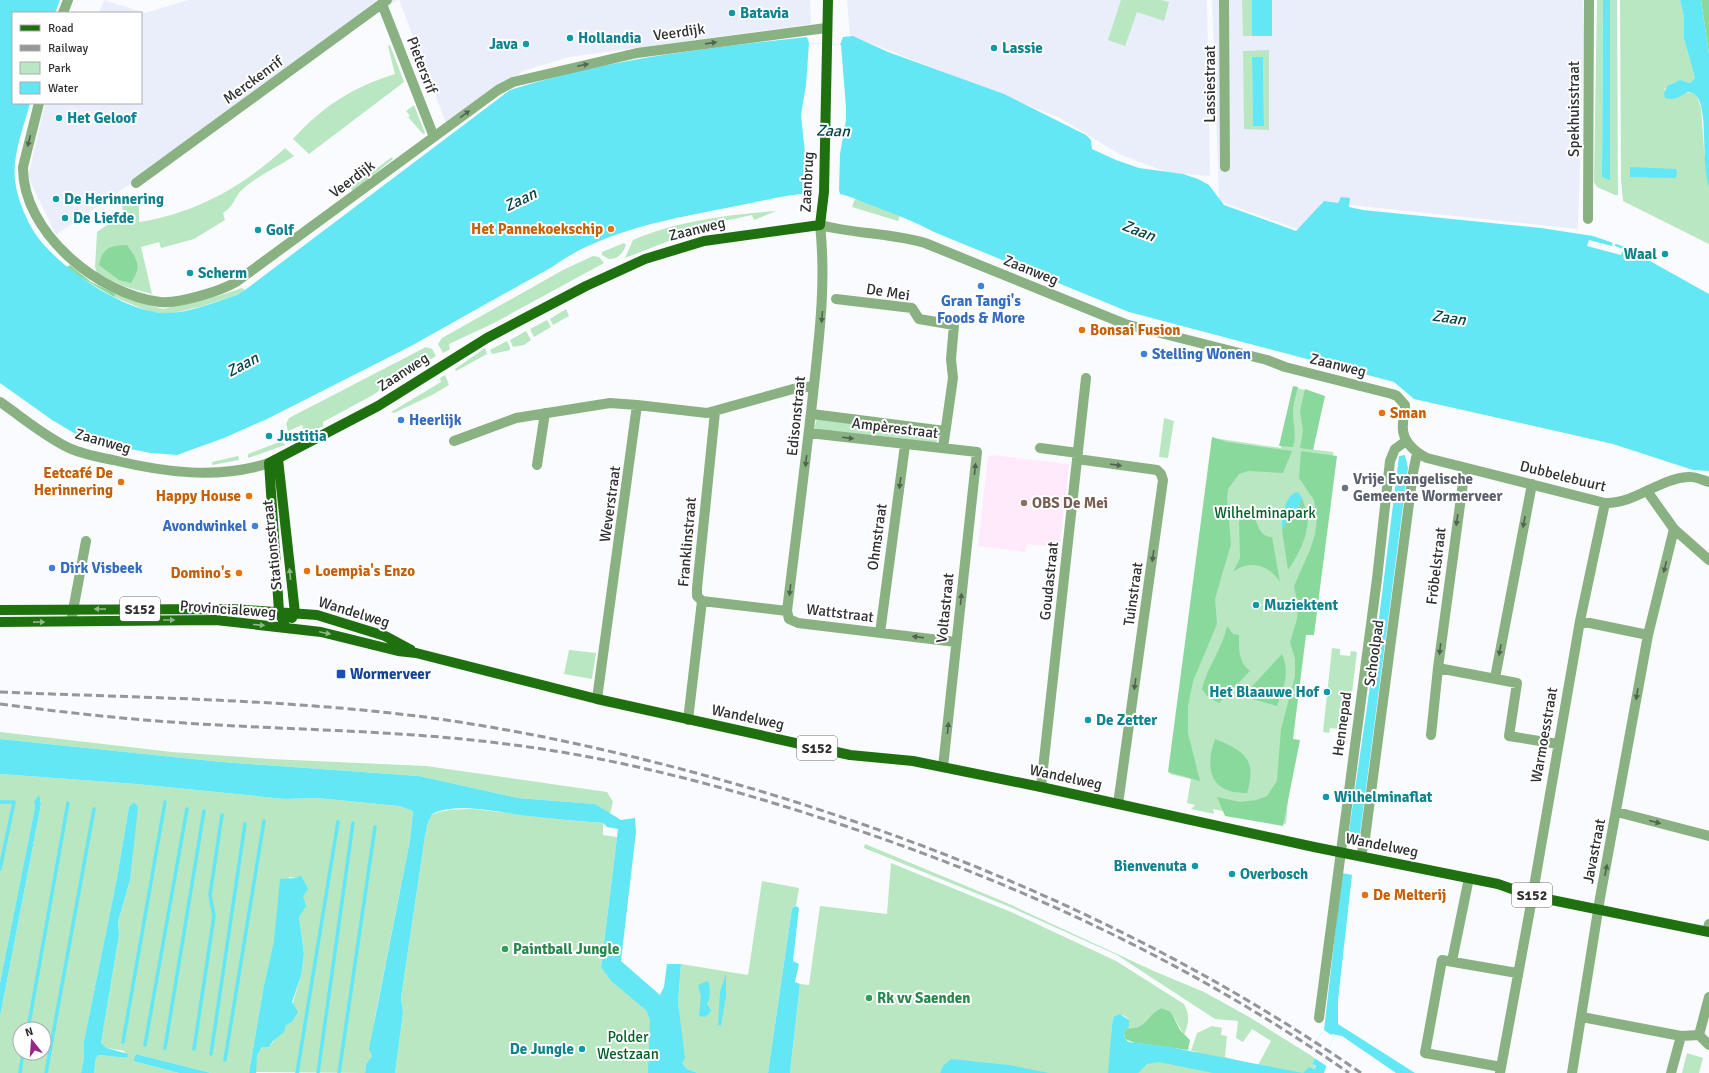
<svg xmlns="http://www.w3.org/2000/svg" width="1709" height="1073" font-family="Signika,sans-serif">
<rect width="100%" height="100%" fill="#fafbfe"/>
<path fill="#eaeefb" d="M104 0 145 13 188 0H397L56 235 28 177 45 103H141V13H99Z
M399 0H810L811 24 569 57 523 71 449 131Z
M847 0H1207L1210 176 1169 173 1121 155 1060 118 850 35Z
M1212 0H1583L1584 39 1578 229 1321 202 1319 215 1300 230 1219 201Z"/>
<path fill="#feeafa" d="M991 455 1069 464 1060 544 1047 542 1046 546 1027 544 1025 552 978 546 988 457Z"/>
<path fill="#b8e7c1" fill-rule="evenodd" d="M1121 0H1161L1169 2 1164 21 1137 12 1125 46 1108 40Z
M1242 0H1252V36H1243Z
M1597 0H1603L1602 177 1610 179V0H1617L1618 195H1615L1597 187 1594 182Z
M1620 0H1680L1684 17V39L1695 78 1690 83C1681 79 1670 82 1664 90L1685 93 1693 92 1697 96 1701 108 1704 150 1709 187V244L1623 201 1621 179Z
M390 45 404 82 309 154 293 139C323 106 353 87 395 74L388 46Z
M1269 50V130L1244 129 1243 51ZM1252 57H1263L1264 126 1253 125Z
M414 105 425 133 423 134 408 117 410 116 406 111Z
M285 148 294 156C278 167 259 175 244 188 233 197 236 205 223 213L225 220 194 239 161 248 159 242 141 247 152 294 126 287 97 274 95 267 97 232 123 214 122 205 124 203 139 205V222C196 213 242 187 285 148Z
M392 157 393 159 353 191 350 188Z
M855 199 900 216 898 221 852 207Z
M776 211 754 220 752 215 692 228V232L625 258 633 240C677 221 728 215 776 211Z
M624 243 626 245C623 253 619 259 609 259L602 255V252Z
M593 256 599 257 604 263 494 323 449 344 450 349 443 353 438 344 442 338 563 270Z
M242 288 245 290 237 295 203 306 174 313H163L151 312 138 307 114 297 116 294 163 309 221 295Z
M566 309 569 316 553 325 550 319Z
M547 320 551 327 534 337 530 329Z
M526 331 531 340 524 345 513 347 510 340Z
M507 341 510 347V350L492 354 490 350Z
M426 347 432 349 436 356 428 361 425 358 373 395 323 422V426L306 435 302 425 288 431 286 424 289 418Z
M485 348 487 354 456 371 455 369Z
M445 375 449 385 432 395 394 413 391 412 441 382 440 378Z
M1295 387 1323 396 1309 449 1333 452 1334 464 1305 633 1294 724 1286 824 1213 809 1214 814 1191 809 1195 805 1187 803 1191 779 1170 774 1214 438 1281 448Z
M817 418 935 433 938 436 937 441 932 444 814 430Z
M1164 418 1174 421 1168 458 1159 457Z
M282 441 285 445 248 458V454Z
M238 456 239 460 212 465V462Z
M1332 648 1340 649V655L1350 656 1351 651 1357 652 1347 734 1340 733V729L1330 728 1329 733 1323 732Z
M569 650 596 653 592 679 564 674Z
M0 732 172 752 270 759 426 766 607 792 613 802 610 814 595 804 518 798 419 776 222 762 0 739Z
M0 774 136 784 285 799 317 798 399 806 413 811 410 840 374 1022 372 1056 366 1064 365 1073 255 1072 257 1055 262 1047H269L286 1025 301 976 304 954 299 917 303 896 304 881 301 875 296 878 289 877 263 990 249 1073H211L136 1054 133 1061 179 1073H94L96 1058 99 1055 127 1058 124 1051 107 1048 101 1043 119 935 118 922 130 880 133 841 129 807 117 878 84 1041V1057L81 1073H0V1017L41 804 40 799 34 802 35 807 0 983ZM20 1029H44V1053H20Z
M474 809 565 820 603 823V835L617 837 601 966 611 981 649 1010 653 1019 649 1073H395L403 1013 401 998 425 836C427 830 428 822 430 817 435 809 465 809 474 809Z
M865 844 1007 903 1156 972 1204 992 1251 1018 1315 1058 1312 1064 1316 1067 1315 1069 1311 1067 1316 1073H941L942 1069 940 1073H790L800 984 809 985 820 906 887 914 891 863 1011 912 1116 961 1184 1004C1190 1015 1189 1023 1184 1035L1171 1012 1162 1008C1147 1013 1147 1031 1126 1028L1129 1020C1125 1015 1120 1013 1114 1016L1112 1024 1110 1058 1198 1052 1191 1051 1197 1033 1212 1026 1222 1028 1221 1035 1227 1036 1225 1057 1263 1067 1264 1065H1258L1271 1041 1252 1029 1243 1042 1236 1038 1238 1021 1215 1019 1117 955 1010 907 864 848Z
M762 881 799 888 796 906 792 908 768 1073H698L687 1069 682 1063 678 1003 681 964 748 975Z
M1687 1053 1703 1058 1699 1073H1682Z"/>
<path fill="#8ad99c" d="M1701 0H1709V54Z
M127 245C138 261 142 266 131 283L119 280 99 265C103 247 110 246 127 245Z
M70 265 91 282 116 294 114 297 75 274 67 267Z
M1293 386 1298 387C1296 395 1293 404 1293 412 1293 426 1297 433 1293 447L1279 446Z
M1305 389 1325 396 1313 450 1300 448 1303 431 1300 411Z
M1212 437 1227 442 1292 451 1283 473 1248 471 1239 474 1228 489 1227 498 1231 544 1215 599 1217 624 1193 681 1188 706V733L1200 781 1168 772Z
M1301 451 1337 456 1314 635H1306L1293 739 1300 740 1283 826 1225 816 1217 797 1240 802 1256 800 1267 796 1277 781 1281 729 1295 676V659L1290 642 1297 619 1298 606 1294 586 1310 550 1315 534 1317 518 1314 500 1299 478Z
M1302 498C1304 504 1307 511 1308 517 1308 536 1299 554 1288 570L1282 530 1288 520 1296 514Z
M1249 517 1254 518C1260 527 1259 536 1272 537L1280 582C1270 565 1249 559 1233 572L1240 558 1239 521Z
M1227 626 1233 634 1239 635C1239 650 1238 661 1250 671L1219 703 1208 697 1202 689C1207 667 1223 648 1227 626Z
M1282 654C1290 672 1284 688 1277 706L1252 699 1247 692Z
M1215 739C1245 751 1257 759 1247 793 1211 794 1204 770 1215 739Z
M1162 1008 1171 1012 1180 1030 1190 1040 1188 1050 1135 1043 1125 1039 1124 1032 1126 1028C1147 1031 1147 1013 1162 1008Z"/>
<path fill="#63e7f5" d="M0 0H60L55 13H13V103H30C24 127 12 155 15 180 17 199 27 223 39 239 62 269 125 312 164 313 188 314 214 302 237 295L245 290 510 90C607 59 707 48 807 37L809 43 840 45 843 37 853 36 888 52 1004 94 1086 135 1091 140 1092 149 1116 160 1139 168 1183 174 1198 179 1209 185 1224 205 1296 231 1324 201 1338 203 1341 197 1350 198 1349 207 1363 210 1541 228 1593 236 1625 247 1709 294V471L1693 470 1613 444 1414 399 1394 382 1129 312 934 232C912 220 889 212 865 203 857 200 848 195 839 194 806 189 773 199 741 205 678 218 606 228 552 267L411 346 267 419 224 438 177 455 151 453 109 445 79 436 52 420 0 383Z
M1252 0H1272V36H1252Z
M1603 0H1610V180L1602 177Z
M1680 0H1701L1709 54V187C1701 164 1708 116 1698 98 1695 94 1693 92 1688 92 1679 96 1676 101 1665 98L1664 94 1667 86 1680 80 1690 83 1695 78 1684 39V17Z
M1252 57H1263L1264 126H1253Z
M1630 167 1676 169 1677 173 1676 178 1630 177Z
M1405 455 1408 468 1360 834 1355 844 1349 843V831L1375 651 1399 456Z
M1298 492 1302 498 1296 514 1288 520 1282 530C1281 520 1285 493 1298 492Z
M0 739 222 762 419 776 518 798 595 804 621 820 635 818 636 832 621 961 660 995 664 987 667 964H681L678 1003 685 1058 682 1063 687 1069 698 1073H648L650 1021 647 1011 611 981 601 967 618 829 607 827 603 823C578 821 554 819 529 816 502 813 460 802 434 813 428 816 427 830 425 836L401 998 403 1013 395 1073H365L366 1064 372 1056 369 1049 410 840 413 811 399 806 317 798 285 799 136 784 0 774Z
M39 795 41 804 0 1017V983L35 807 34 802Z
M134 802 138 807 130 880 118 922 119 935 101 1043 107 1048 128 1054 127 1058 99 1055 96 1058 94 1073H81L84 1057V1041L117 878 129 807Z
M1342 873 1352 875 1338 1000V1024L1415 1073H1396L1342 1036 1332 1034 1331 1035 1334 1037 1329 1045 1330 1050 1326 1055 1329 1056 1325 1062 1327 1064 1324 1073H1213L1159 1062 1147 1064 1138 1073H1108L1112 1024 1114 1016 1120 1014 1129 1020V1027L1126 1028 1124 1032 1125 1039 1129 1042 1169 1047 1303 1073 1309 1067 1315 1069 1316 1066 1312 1064 1319 1050 1318 1049 1320 1043 1317 1039 1324 1030Z
M301 875 308 889 303 896 306 906 299 917 304 954 301 976 292 1002 298 1012 292 1022 286 1025 284 1032 273 1041 269 1047H262L257 1055 256 1073H249L263 990 274 941 280 879 296 878Z
M796 906 799 908 793 961 799 964 795 982 800 984 790 1073H768L792 908Z
M726 973V996L721 1026 718 1025 720 992Z
M707 981 709 983C710 990 711 998 707 1004L711 1010 709 1014 705 1017 699 1016 701 997 698 985Z
M136 1054 211 1073H179L133 1061Z
M951 1059 1009 1065 1049 1073H940L943 1066Z"/>
<path fill="#fafbfe" d="M809 43 841 45 846 107V120L840 154 839 190 840 194 804 193 806 188 805 153 801 115 806 85Z
M1589 240 1612 246 1613 240 1616 241 1615 246 1623 249 1621 255 1587 246Z
M1324 1030 1334 1037 1329 1045 1330 1050 1326 1055 1329 1056 1325 1062 1329 1065 1328 1067 1313 1057 1314 1055 1316 1056 1319 1050 1318 1049 1320 1043 1317 1039Z"/>
<g fill="none" stroke-linecap="round" stroke-linejoin="round">
<path stroke="#63e7f5" stroke-width="3.5" d="M0 802H14L0 869
M28 1029 68 803
M123 1042 165 802
M145 1045 187 809
M165 1048 204 811
M194 1049 214 916 210 895 222 815
M211 1054 245 824
M225 1060 264 821
M20 1073 23 1053
M46 1073 94 809
M297 1073 338 822
M318 1073 353 823
M339 1073 375 827"/>
<path stroke="#89b182" stroke-width="10" d="M1224 0 1225 167
M382 4 434 137
M63 13 68 0
M39 103 23 167C22 232 99 295 160 302 178 304 221 291 236 282L498 90 513 82 637 53 826 28
M136 183 387 0
M1588 219 1589 0
M836 299 912 308 919 319 954 325 951 359 953 378 943 448
M0 402C22 417 44 436 69 448 82 454 98 457 113 460 163 472 218 480 269 463
M637 405 707 413 793 389 814 386
M812 414 945 431
M809 433 977 452 943 767
M454 441 516 418 610 403 637 405 597 699
M1040 448 1078 453
M1077 459 1157 470 1161 474 1163 480 1118 804
M537 465 545 413
M1647 491 1674 529 1709 560
M702 601 697 596V588L715 412
M702 601 787 611
M71 621 86 541
M1580 621 1648 635
M880 633 905 445
M956 642 798 623 789 619 787 611C796 536 806 460 814 385 820 331 826 279 820 225 855 234 891 233 925 243L1125 324 1267 360 1285 367 1392 394 1397 396 1405 405C1405 411 1403 417 1403 424 1401 440 1414 452 1427 458L1605 503C1635 504 1658 479 1688 477 1695 476 1702 480 1709 482
M1438 668 1517 683 1509 736 1558 744
M1495 678 1532 484
M688 720 702 601
M1431 735 1438 668 1465 468
M1041 787 1086 378
M1617 812 1709 836
M1361 856 1365 838 1413 473 1417 453
M1707 931 1709 924
M1452 961 1469 878
M1582 1017 1681 1036 1699 1035
M1319 1018 1377 579 1390 461 1395 449 1406 441
M1699 1035 1709 997
M1699 1035 1709 1045
M1501 1067 1425 1053 1442 960 1517 973
M1500 1073 1531 904 1580 621 1605 503
M1572 1073 1600 898 1648 635 1674 529
M1671 1073 1681 1036"/>
<path stroke="#1e710e" stroke-width="10" d="M278 459 295 613 292 618
M0 610 232 609 317 615 385 636 411 650
M0 622 216 620 321 632 398 651 416 653 597 699 850 755 913 761 1041 787 1314 847 1498 884 1532 896 1709 932
M286 628 279 611 269 463 378 406 487 338 586 286 645 259 704 241 820 225 824 192 828 0"/>
<path stroke="#959698" stroke-width="3" stroke-dasharray="8 4" stroke-linecap="butt" d="M0 692C144 698 289 699 432 718 547 734 659 761 770 794 982 859 1179 947 1361 1073
M0 704C61 712 123 719 185 723 289 730 394 730 498 743 609 756 717 784 824 819 1010 879 1189 961 1349 1073"/>
</g>
<defs><path id="oneway-solid" d="M-6-.8H1V-3.2L6.5 0L1 3.2V.8H-6Z"/></defs>
<g fill="#526351">
<use href="#oneway-solid" transform="translate(711 43) rotate(-8)"/>
<use href="#oneway-solid" transform="translate(583 65) rotate(-12)"/>
<use href="#oneway-solid" transform="translate(465 114) rotate(-36)"/>
<use href="#oneway-solid" transform="translate(29 141) rotate(104)"/>
<use href="#oneway-solid" transform="translate(822 317) rotate(95)"/>
<use href="#oneway-solid" transform="translate(848 438) rotate(7)"/>
<use href="#oneway-solid" transform="translate(806 461) rotate(97)"/>
<use href="#oneway-solid" transform="translate(1116 465) rotate(8)"/>
<use href="#oneway-solid" transform="translate(975 469) rotate(-84)"/>
<use href="#oneway-solid" transform="translate(900 483) rotate(98)"/>
<use href="#oneway-solid" transform="translate(1457 520) rotate(98)"/>
<use href="#oneway-solid" transform="translate(1524 522) rotate(101)"/>
<use href="#oneway-solid" transform="translate(1153 556) rotate(98)"/>
<use href="#oneway-solid" transform="translate(1665 567) rotate(104)"/>
<use href="#oneway-solid" transform="translate(790 590) rotate(97)"/>
<use href="#oneway-solid" transform="translate(961 599) rotate(-84)"/>
<use href="#oneway-solid" transform="translate(918 637) rotate(-173)"/>
<use href="#oneway-solid" transform="translate(1440 649) rotate(97)"/>
<use href="#oneway-solid" transform="translate(1500 650) rotate(100)"/>
<use href="#oneway-solid" transform="translate(1135 684) rotate(98)"/>
<use href="#oneway-solid" transform="translate(1637 694) rotate(100)"/>
<use href="#oneway-solid" transform="translate(948 728) rotate(-84)"/>
<use href="#oneway-solid" transform="translate(1655 822) rotate(15)"/>
<use href="#oneway-solid" transform="translate(1606 870) rotate(-79)"/>
</g>
<g fill="#8eb886">
<use href="#oneway-solid" transform="translate(290 574) rotate(-96)"/>
<use href="#oneway-solid" transform="translate(100 609) rotate(-179)"/>
<use href="#oneway-solid" transform="translate(169 620)"/>
<use href="#oneway-solid" transform="translate(39 622) rotate(-1)"/>
<use href="#oneway-solid" transform="translate(259 625) rotate(5)"/>
<use href="#oneway-solid" transform="translate(325 633) rotate(12)"/>
</g>
<g fill="#0f9aa8" stroke="#fff" stroke-width="1.5">
<circle cx="732" cy="13" r="4"/>
<circle cx="570" cy="38" r="4"/>
<circle cx="526" cy="44" r="4"/>
<circle cx="994" cy="48" r="4"/>
<circle cx="59" cy="118" r="4"/>
<circle cx="56" cy="199" r="4"/>
<circle cx="65" cy="218" r="4"/>
<circle cx="258" cy="230" r="4"/>
<circle cx="1665" cy="254" r="4"/>
<circle cx="190" cy="273" r="4"/>
<circle cx="269" cy="436" r="4"/>
<circle cx="1256" cy="605" r="4"/>
<circle cx="1327" cy="692" r="4"/>
<circle cx="1088" cy="720" r="4"/>
<circle cx="1326" cy="797" r="4"/>
<circle cx="1195" cy="866" r="4"/>
<circle cx="1232" cy="874" r="4"/>
<circle cx="582" cy="1049" r="4"/>
</g>
<g fill="#e8710a" stroke="#fff" stroke-width="1.5">
<circle cx="611" cy="229" r="4"/>
<circle cx="1082" cy="330" r="4"/>
<circle cx="1382" cy="413" r="4"/>
<circle cx="121" cy="482" r="4"/>
<circle cx="249" cy="496" r="4"/>
<circle cx="307" cy="571" r="4"/>
<circle cx="239" cy="573" r="4"/>
<circle cx="1365" cy="895" r="4"/>
</g>
<g fill="#3f7fe0" stroke="#fff" stroke-width="1.5">
<circle cx="981" cy="286" r="4"/>
<circle cx="1144" cy="354" r="4"/>
<circle cx="401" cy="420" r="4"/>
<circle cx="255" cy="526" r="4"/>
<circle cx="52" cy="568" r="4"/>
</g>
<circle fill="#6b7280" stroke="#fff" stroke-width="1.5" cx="1345" cy="488" r="4"/>
<circle fill="#8d6e63" stroke="#fff" stroke-width="1.5" cx="1024" cy="503" r="4"/>
<rect fill="#1a4fb4" stroke="#fff" stroke-width="1.5" x="336" y="669" width="10" height="10" rx="2"/>
<g fill="#2e9e5b" stroke="#fff" stroke-width="1.5">
<circle cx="505" cy="949" r="4"/>
<circle cx="869" cy="998" r="4"/>
</g>
<g text-anchor="middle" stroke-width="4" stroke-linejoin="round" paint-order="stroke">
<g fill="#fff" stroke="#6d6d6f" stroke-width="1">
<rect x="120" y="597" width="40" height="24" rx="3"/>
<rect x="797" y="736" width="40" height="24" rx="3"/>
<rect x="1512" y="883" width="40" height="24" rx="3"/>
</g>
<g font-size="14" font-weight="bold" fill="#2e2f31">
<text x="140" y="614">S152</text>
<text x="817" y="753">S152</text>
<text x="1532" y="900">S152</text>
</g>
<g font-size="15" font-weight="bold" fill="#0d838f" stroke="#fff" text-anchor="start">
<text x="740" y="18">Batavia</text>
<text x="578" y="43">Hollandia</text>
<text x="518" y="49" text-anchor="end">Java</text>
<text x="1002" y="53">Lassie</text>
<text x="67" y="123">Het Geloof</text>
<text x="64" y="204">De Herinnering</text>
<text x="73" y="223">De Liefde</text>
<text x="266" y="235">Golf</text>
<text x="1657" y="259" text-anchor="end">Waal</text>
<text x="198" y="278">Scherm</text>
<text x="277" y="441">Justitia</text>
<text x="1264" y="610">Muziektent</text>
<text x="1319" y="697" text-anchor="end">Het Blaauwe Hof</text>
<text x="1096" y="725">De Zetter</text>
<text x="1334" y="802">Wilhelminaflat</text>
<text x="1187" y="871" text-anchor="end">Bienvenuta</text>
<text x="1240" y="879">Overbosch</text>
<text x="574" y="1054" text-anchor="end">De Jungle</text>
</g>
<g font-size="15" fill="#2e2f31" stroke="#fff">
<text transform="translate(679 32) rotate(-8)" y="5">Veerdijk</text>
<text transform="translate(422 65) rotate(69)" y="5">Pietersrif</text>
<text transform="translate(253 80) rotate(-36)" y="5">Merckenrif</text>
<text transform="translate(1210 84) rotate(-90)" y="5">Lassiestraat</text>
<text transform="translate(1574 109) rotate(-90)" y="5">Spekhuisstraat</text>
<text transform="translate(352 179) rotate(-37)" y="5">Veerdijk</text>
<text transform="translate(807 182) rotate(-87)" y="5">Zaanbrug</text>
<text transform="translate(697 229) rotate(-14)" y="5">Zaanweg</text>
<text transform="translate(1031 270) rotate(22)" y="5">Zaanweg</text>
<text transform="translate(888 292) rotate(9)" y="5">De Mei</text>
<text transform="translate(1338 365) rotate(14)" y="5">Zaanweg</text>
<text transform="translate(403 372) rotate(-33)" y="5">Zaanweg</text>
<text transform="translate(796 416) rotate(-84)" y="5">Edisonstraat</text>
<text transform="translate(895 428) rotate(7)" y="5">Ampèrestraat</text>
<text transform="translate(103 441) rotate(16)" y="5">Zaanweg</text>
<text transform="translate(1563 476) rotate(14)" y="5">Dubbelebuurt</text>
<text transform="translate(610 504) rotate(-82)" y="5">Weverstraat</text>
<text transform="translate(877 537) rotate(-82)" y="5">Ohmstraat</text>
<text transform="translate(687 542) rotate(-85)" y="5">Franklinstraat</text>
<text transform="translate(272 545) rotate(-96)" y="5">Stationsstraat</text>
<text transform="translate(1436 566) rotate(-83)" y="5">Fröbelstraat</text>
<text transform="translate(1049 581) rotate(-84)" y="5">Goudastraat</text>
<text transform="translate(1133 594) rotate(-82)" y="5">Tuinstraat</text>
<text transform="translate(945 608) rotate(-84)" y="5">Voltastraat</text>
<text transform="translate(228 609) rotate(4)" y="5">Provincialeweg</text>
<text transform="translate(354 612) rotate(17)" y="5">Wandelweg</text>
<text transform="translate(840 613) rotate(7)" y="5">Wattstraat</text>
<text transform="translate(1374 653) rotate(-82)" y="5">Schoolpad</text>
<text transform="translate(748 717) rotate(12)" y="5">Wandelweg</text>
<text transform="translate(1342 724) rotate(-82)" y="5">Hennepad</text>
<text transform="translate(1544 735) rotate(-80)" y="5">Warmoesstraat</text>
<text transform="translate(1066 777) rotate(12)" y="5">Wandelweg</text>
<text transform="translate(1382 845) rotate(11)" y="5">Wandelweg</text>
<text transform="translate(1594 851) rotate(-79)" y="5">Javastraat</text>
</g>
<g font-size="15" font-weight="bold" fill="#c56008" stroke="#fff" text-anchor="end">
<text x="603" y="234">Het Pannekoekschip</text>
<text x="1090" y="335" text-anchor="start">Bonsai Fusion</text>
<text x="1390" y="418" text-anchor="start">Sman</text>
<text x="113" y="478">Eetcafé De<tspan x="113" dy="17">Herinnering</tspan></text>
<text x="241" y="501">Happy House</text>
<text x="315" y="576" text-anchor="start">Loempia's Enzo</text>
<text x="231" y="578">Domino's</text>
<text x="1373" y="900" text-anchor="start">De Melterij</text>
</g>
<g font-size="15" font-weight="bold" fill="#366cbe" stroke="#fff" text-anchor="start">
<text x="981" y="306" text-anchor="middle">Gran Tangi's<tspan x="981" dy="17">Foods &amp; More</tspan></text>
<text x="1152" y="359">Stelling Wonen</text>
<text x="409" y="425">Heerlijk</text>
<text x="247" y="531" text-anchor="end">Avondwinkel</text>
<text x="60" y="573">Dirk Visbeek</text>
</g>
<g font-size="15" font-weight="bold" fill="#5b616d" stroke="#fff" text-anchor="start">
<text x="1353" y="484">Vrije Evangelische<tspan x="1353" dy="17">Gemeente Wormerveer</tspan></text>
</g>
<g font-size="15" font-weight="bold" fill="#785e54" stroke="#fff" text-anchor="start">
<text x="1032" y="508">OBS De Mei</text>
</g>
<g font-size="15" fill="#005e28" stroke="#fff">
<text x="1265" y="518">Wilhelminapark</text>
<text x="628" y="1042">Polder<tspan x="628" dy="17">Westzaan</tspan></text>
</g>
<g font-size="15" font-weight="bold" fill="#164399" stroke="#fff" text-anchor="start">
<text x="350" y="679">Wormerveer</text>
</g>
<g font-size="15" font-weight="bold" fill="#27864d" stroke="#fff" text-anchor="start">
<text x="513" y="954">Paintball Jungle</text>
<text x="877" y="1003">Rk vv Saenden</text>
</g>
<g font-size="16" font-style="italic" fill="#05444a" stroke="#fff">
<text transform="translate(833 130) rotate(2)" y="6">Zaan</text>
<text transform="translate(520 199) rotate(-26)" y="6">Zaan</text>
<text transform="translate(1139 230) rotate(21)" y="6">Zaan</text>
<text transform="translate(1449 317) rotate(8)" y="6">Zaan</text>
<text transform="translate(242 364) rotate(-28)" y="6">Zaan</text>
</g>
</g>
<rect x="12" y="12" width="130" height="92" fill="#ffffff" stroke="#abacad"/>
<rect x="20" y="25" width="20" height="6" fill="#1e710e" stroke="#abacad"/>
<text x="48" y="32" font-size="12" fill="#2e2f31">Road</text>
<rect x="20" y="45" width="20" height="6" fill="#959698" stroke="#abacad"/>
<text x="48" y="52" font-size="12" fill="#2e2f31">Railway</text>
<rect x="20" y="62" width="20" height="12" fill="#b8e7c1" stroke="#abacad"/>
<text x="48" y="72" font-size="12" fill="#2e2f31">Park</text>
<rect x="20" y="82" width="20" height="12" fill="#63e7f5" stroke="#abacad"/>
<text x="48" y="92" font-size="12" fill="#2e2f31">Water</text>
<g transform="translate(32 1041) rotate(343)"><circle r="19" fill="#ffffff" stroke="#abacad"/>
<path d="M0-3L7 15L0 10L-7 15Z" fill="#962888"/>
<text y="-6" font-size="11" font-weight="bold" text-anchor="middle" fill="#2e2f31">N</text>
</g>
</svg>
